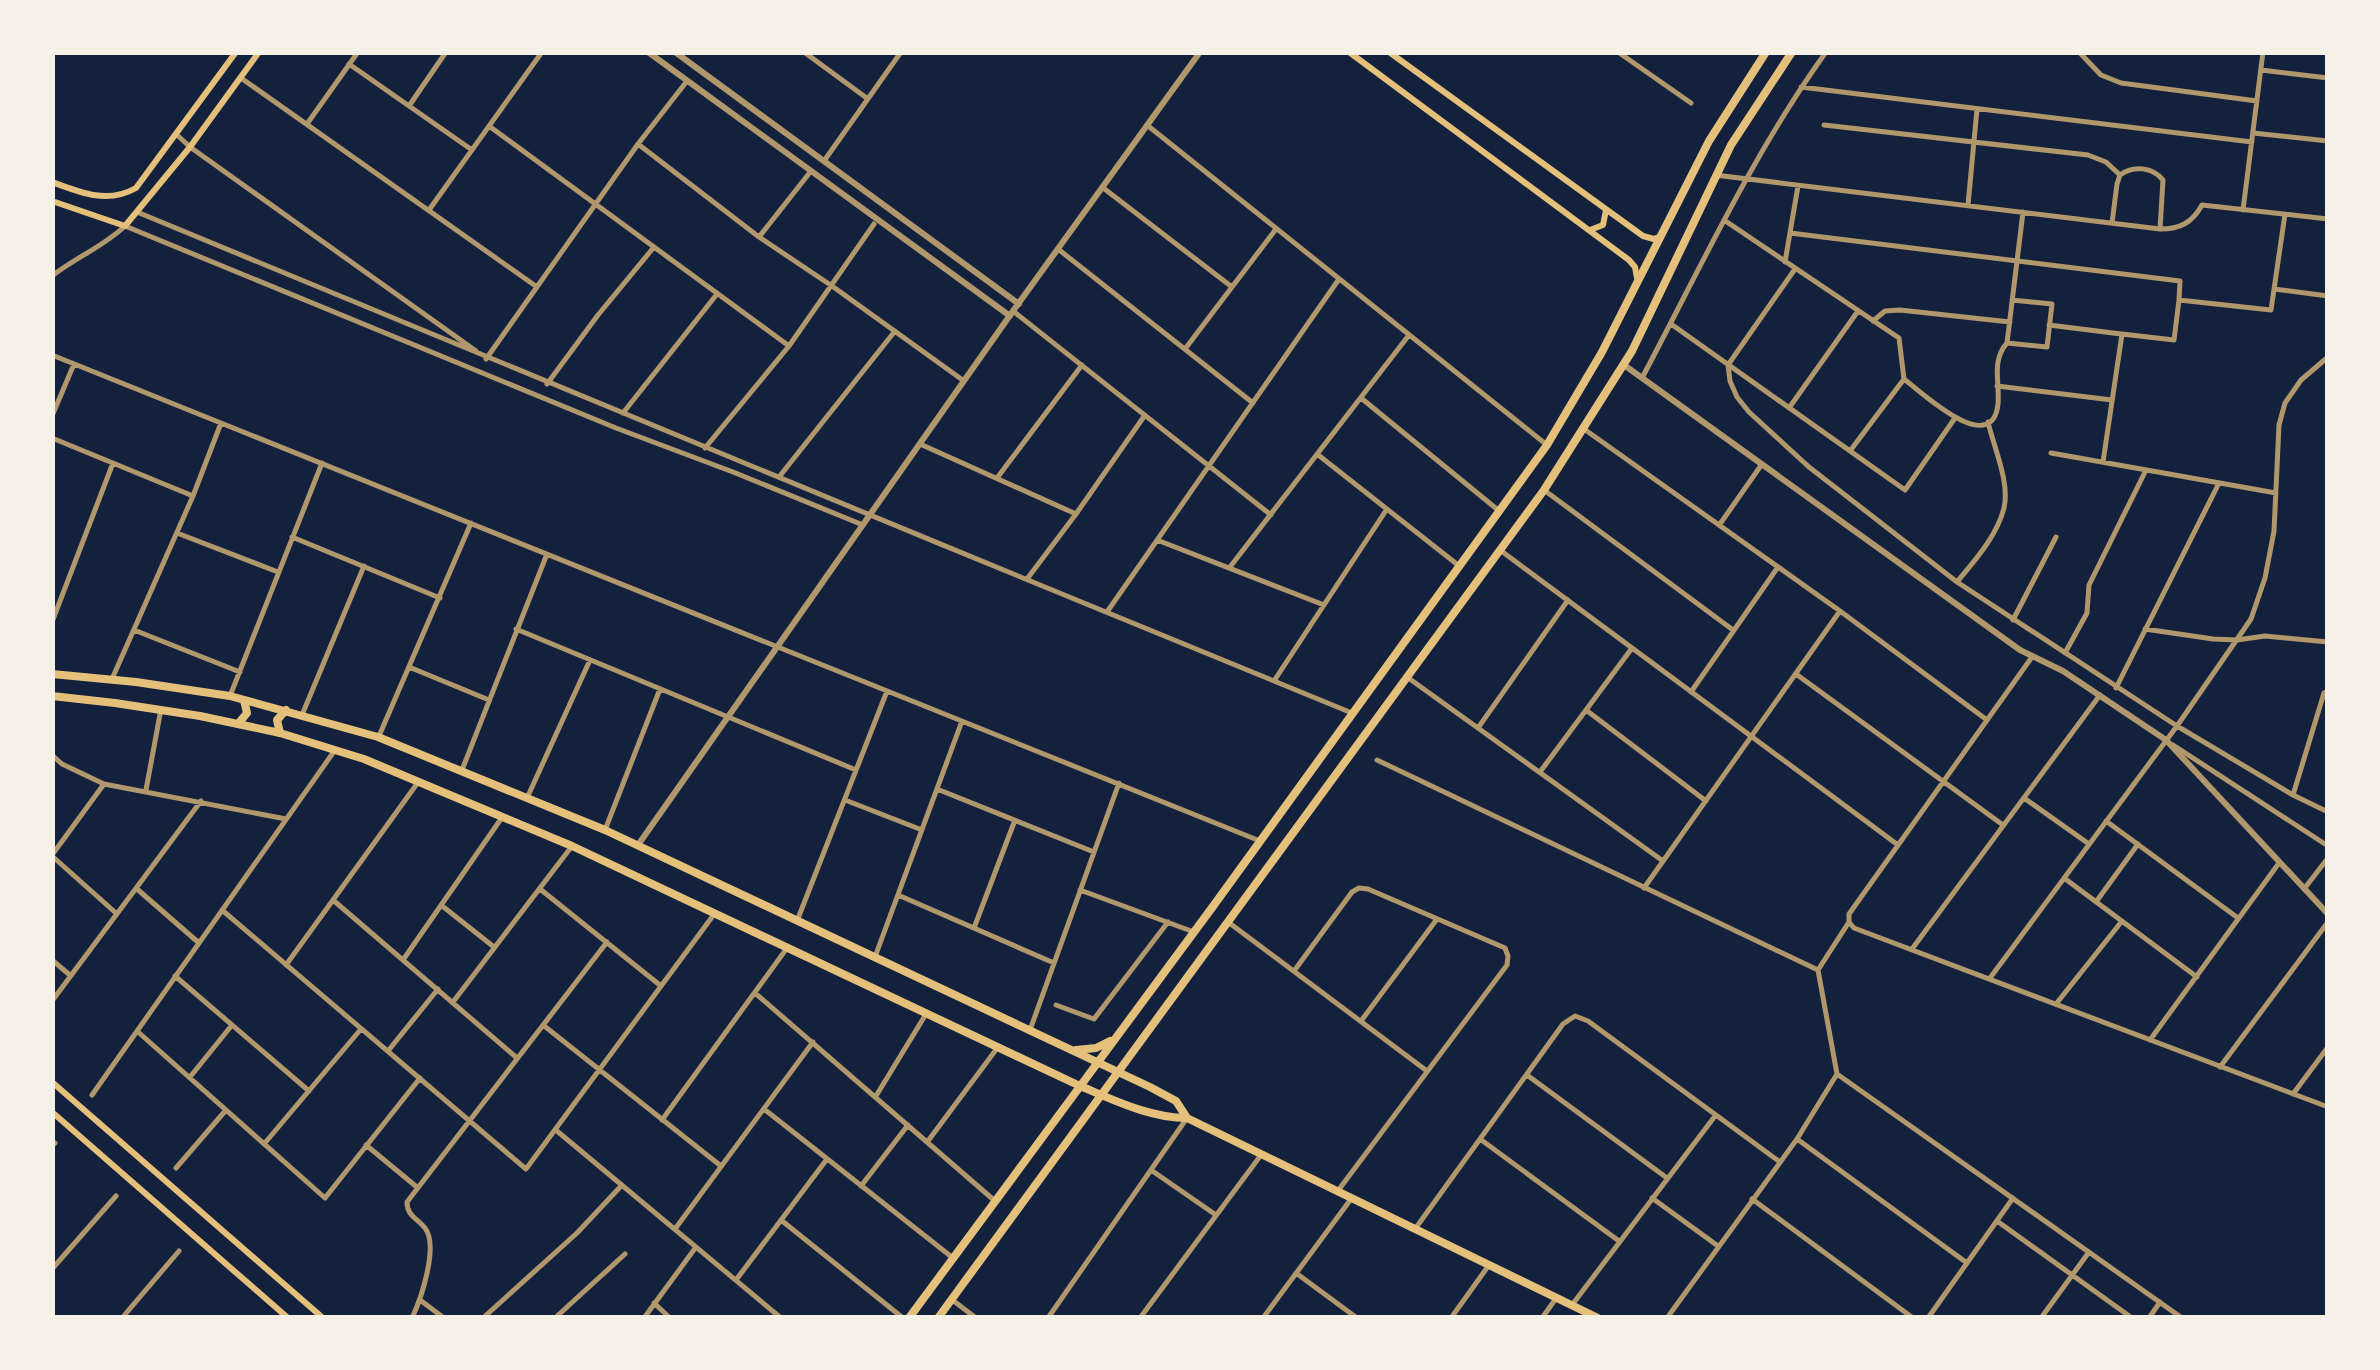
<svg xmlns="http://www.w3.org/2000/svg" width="2380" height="1370" font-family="'Noto Sans',sans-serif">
<rect width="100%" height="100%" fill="#14213d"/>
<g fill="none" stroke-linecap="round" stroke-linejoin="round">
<path stroke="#b1986c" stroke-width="5" d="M804 52 868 99
M1618 52 1691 103
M2079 52 2101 75 2121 83 2257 101
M349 64 472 150
M2261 70 2328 78
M241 78 537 287
M1801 87 2252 142
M409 106 446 52
M307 124 358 52
M1147 125 1547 445
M1824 125 2088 155 2106 162 2120 175
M489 126 789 346
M2253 133 2328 141
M176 134 190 147 476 351
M638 144 759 237 832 286 964 381
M824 161 901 52
M1715 175 2160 229C2180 229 2192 223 2202 205L2328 219
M1102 187 1232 287
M1968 205 1977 109
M429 210 542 52
M2243 210 2263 52
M137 212C541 382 947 546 1352 713
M1724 220 1899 338 1904 379C1921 392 1992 459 1998 404 2000 382 1991 361 2007 343
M2112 223 2117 184 2120 175C2133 165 2153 167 2163 180L2160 229
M1790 233 2180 281 2179 300
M759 237 811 171
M1058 249 1253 403
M1785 262 1798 186
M1795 269 1728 365 1730 381 1737 397 1749 412 1809 467 1957 582 2177 726 2293 795 2328 812
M52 276C76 257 103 247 125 226L616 428 733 472 863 525
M2274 289 2328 296
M2012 300 2052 304 2047 347 2007 343 2023 212
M1013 311 1271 515
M1873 321 1885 311 1900 310 2010 322
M1671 324 1905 490 1955 418
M2049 325 2121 334
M1185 349 1276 229
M52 355 1260 841
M486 359 638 144 687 81
M1642 378C1701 267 1752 155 1826 52
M547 384 598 315 654 247
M1997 386 2112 400
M1361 398 1498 510
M1789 408 1858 311
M623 413 717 294
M52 416 74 364
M1584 429 1840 611 1987 720
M52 438 193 496
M920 444 1076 514
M705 448 789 346 874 224
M1850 451 1904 379
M2051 453 2276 493
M1317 454 1458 565
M2103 462 2122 334 2174 340 2179 300 2271 310 2285 214
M779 477 895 331
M997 478 1082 365
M1544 490 1733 630
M1720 524 1762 464
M177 533 278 572
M292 537 440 598
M1157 540 1324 605
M1500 550 1898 845
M1230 567 1409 335
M1027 579 1076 514 1145 415
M1957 582C1975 560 1997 536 2004 508 2010 482 1994 448 1988 422
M1107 612 1339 279
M2013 620 2056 537
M52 622 113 463
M516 629 856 770
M2145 629 2213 639 2237 640 2265 636 2328 642
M134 630 240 672
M2065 653 2087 613 2089 585 2146 470
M2032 657 1849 914V922L1854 928 2328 1107
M409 667 489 700
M1796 674 2003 825
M1407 677 1663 861
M112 679 193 496 221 423
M1274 681 1387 509
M2116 688 2219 483
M1691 692 1778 567
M230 696 322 463
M1586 710 1706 801
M302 715 364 566
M1478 728 1568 600
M379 736 471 523
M2173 745 2328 846
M52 755 62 764 104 784 286 819
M1377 760 1818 970
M462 770 547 554
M1540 772 1632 648
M937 789 1094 852
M146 790 161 709
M2293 795 2324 693 2328 691
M527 798 590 660
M2024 798 2089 844
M845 800 922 830
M2106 821 2238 918
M605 830 660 689
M52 855 104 784
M52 856 117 914
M2064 878 2197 977
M1644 888 1840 611
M137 889 199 943
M540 889 661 986
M2304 889 2328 858
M1080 890 1194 932
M898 895 1054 963
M333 900 517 1058
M2096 902 2138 844
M441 905 494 947
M222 910 526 1169 715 913
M797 921 887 691
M1228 922 1427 1071
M974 928 1015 820
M1912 949 2100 695
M875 957 962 721
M52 960 71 976
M403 960 503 816
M286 965 419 781
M1294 971 1352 892 1359 888 1368 889 1505 948 1508 956 1507 965 1337 1192
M175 976 309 1091
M1990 978 2177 726 2251 619 2265 578 2274 531 2279 425 2285 403 2301 380 2328 357
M755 993 995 1201
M52 1001 201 801
M453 1002 572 846
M2056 1004 2122 921
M1056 1005 1094 1019 1168 922
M1361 1021 1437 919
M543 1025 721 1166
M1030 1030 1119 783
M137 1031 325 1198 420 1078
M2150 1040 2279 863
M388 1051 438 989
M2220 1067 2328 922
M1837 1074 2182 1318
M1527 1075 1667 1178
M190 1077 232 1025
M2293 1094 2328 1047
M92 1095 335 750
M876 1096 926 1014
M764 1109 953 1258
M662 1120 787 948
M557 1131 781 1318
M1480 1139 1619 1241
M1797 1139 1967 1263
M928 1141 998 1047
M264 1144 361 1029
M366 1145 418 1188
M52 1146 55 1143
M176 1168 226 1110
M1151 1170 1216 1215
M861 1186 908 1125
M1652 1198 1718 1246
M1752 1199 1913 1318
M781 1220 903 1318
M1997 1221 2132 1318
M675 1229 813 1042
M1415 1229 1563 1024 1575 1016 1588 1021 1780 1162
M52 1269 116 1196
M1296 1273 1357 1318
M736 1280 827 1159
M951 1299 976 1318
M420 1300 444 1318
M654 1303 670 1318
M1572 1305 1715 1116
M122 1318 179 1251
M412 1318C421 1299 439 1246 425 1228 417 1218 407 1216 407 1202L607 942
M483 1318 577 1233 622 1185
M555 1318 625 1254
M644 1318 696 1247
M1048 1318 1187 1118
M1140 1318 1261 1155
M1263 1318 1351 1199
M1451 1318 1489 1265
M1542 1318 1557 1297
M1667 1318 1797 1139 1837 1074 1818 970 1849 922
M1928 1318 2013 1198
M2041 1318 2089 1252
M2149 1318 2160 1302"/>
<path stroke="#b1986c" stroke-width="6" d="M648 52 1010 316
M675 52 1019 304
M1624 365 2020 650 2063 671 2166 740 2328 914
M638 845 1013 311 1200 52"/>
<path stroke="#e5c07b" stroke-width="6" d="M1349 52 1629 260 1635 267 1637 278
M1389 52 1643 236 1654 239 1659 237
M52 182C81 193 108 204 136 188L236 52
M52 201 125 226 190 147 259 52
M1590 230 1603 225 1606 210
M52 1082 323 1318
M52 1112 288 1318"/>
<path stroke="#e5c07b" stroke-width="8" d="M52 674 136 682 230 696 378 737 605 830 1150 1087 1176 1101 1187 1118
M52 696 115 703 200 716 280 733 364 759 572 846 1080 1086C1114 1100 1150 1118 1187 1118L1598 1318
M238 724 247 713 244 700
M280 733 277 720 286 710
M1076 1050 1096 1048 1110 1041
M909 1318 1214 905 1547 445 1602 352 1709 141 1766 52
M938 1318 1544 490 1632 351 1731 145 1792 52"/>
</g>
<rect width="2380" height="1370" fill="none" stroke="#f6f1e7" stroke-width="110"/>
</svg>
